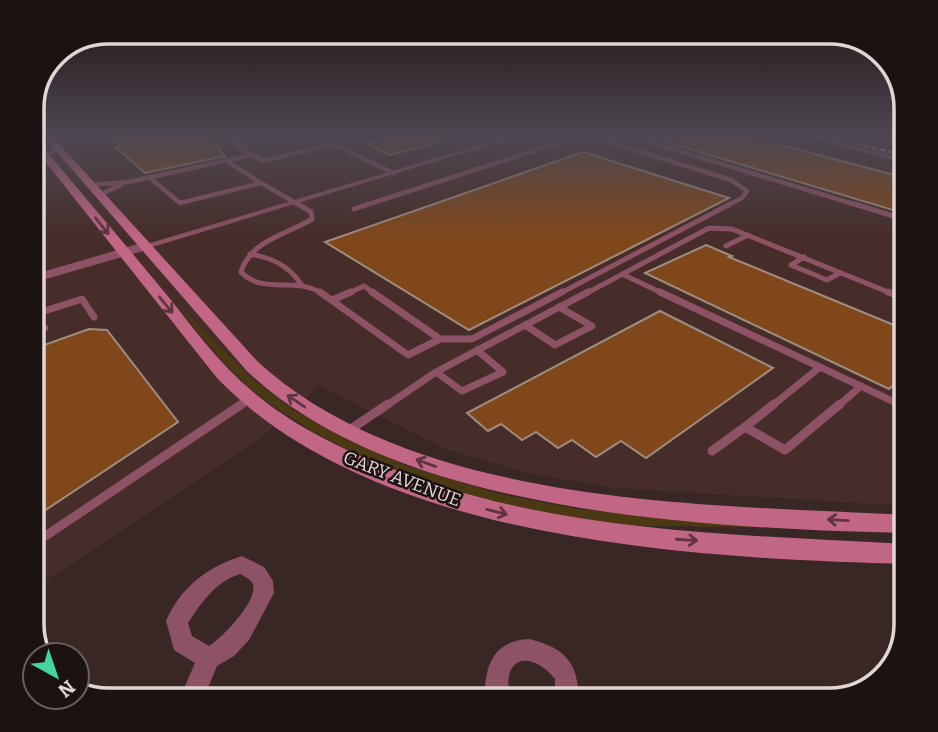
<svg xmlns="http://www.w3.org/2000/svg" width="938" height="732" font-family="Bitter,serif">
<rect width="100%" height="100%" fill="#392725"/>
<path fill="#462d29" d="M32 137H906V506L617 488 531 474 446 449 319 386 256 442 32 590Z"/>
<path fill="#4b3914" d="M186 313 253 380 295 411 348 440 407 466 500 494 578 509 763 527C714 526 663 528 615 524 496 512 349 469 256 392 228 370 207 341 184 314Z"/>
<path fill="#80471b" stroke="#9f8d81" stroke-width="2" d="M114 137H211L225 156 145 173 115 147 124 145Z
M396 137H445V141L390 155 366 144Z
M657 137H751L906 178V206L896 211 656 139Z
M583 152 729 198 469 330 325 242Z
M706 245 732 256 729 257 906 330V387L897 382 889 389 645 273Z
M660 311 773 368 646 458 621 441 596 457 572 440 558 448 536 432 522 440 501 424 488 431 467 413Z
M89 329 107 330 178 422 32 519V366L39 363 33 349Z"/>
<g fill="none" stroke-linecap="round" stroke-linejoin="round">
<path stroke="#8d5265" stroke-width="4.5" d="M264 137 234 143 262 161 335 144
M320 137 393 173
M453 137H457
M593 137 731 180 747 191 742 198 726 206
M633 137 860 206
M813 137 906 161
M857 137 869 140 875 137
M32 156 60 150
M150 178 180 203 261 183 227 161
M261 183 301 206
M91 185 128 182 252 155
M99 195 121 185
M363 206 577 137"/>
<path stroke="#8d5265" stroke-width="5" d="M298 204 311 212 312 219C286 235 251 240 241 272 264 296 296 275 322 294
M855 204 906 220
M354 209 368 204
M726 246 748 235
M250 254C272 258 288 265 301 284
M804 257 791 265 827 280 840 273
M622 274 664 294
M347 294 364 286 375 294
M559 294 730 204
M585 294 709 228 732 229 893 294"/>
<path stroke="#8d5265" stroke-width="7" d="M320 292 408 355 440 339 372 292
M660 292 903 406
M888 292 906 299
M332 300 351 292
M32 315 82 299 94 317
M525 325 555 345 592 326 559 307
M32 333 45 328
M440 339H472L562 292
M436 372 462 391 503 372 477 350
M239 406 249 399
M386 406 436 372 588 292
M772 406 820 367
M838 406 861 386"/>
<path stroke="#8d5265" stroke-width="9" d="M774 404 745 427 785 450 840 404
M899 404 906 407
M351 429 388 404
M712 451 745 427
M32 545 242 404"/>
<path fill="#8d5265" fill-rule="evenodd" d="M506 137H517L149 248H141L140 246Z
M242 556 264 567 273 581 274 593 249 640 234 656 217 666 203 700H179L195 663 174 650 166 621C181 587 207 567 242 556ZM240 574C245 577 251 579 253 584 258 601 222 638 209 646L192 636 188 623C202 602 215 582 240 574Z
M529 639C567 648 578 664 579 700H555V679C546 666 519 649 510 672 507 681 509 692 509 700H485C484 668 492 641 529 639Z"/>
<path fill="#8d5265" fill-rule="evenodd" d="M145 242 152 246 150 249 32 283V275Z"/>
<path fill="#c26685" fill-rule="evenodd" d="M32 137H35C80 192 126 245 171 300 196 332 220 364 252 391 292 425 341 449 390 468 553 533 732 534 906 544V564C691 558 375 542 217 378L32 145Z
M44 137H53L258 362C418 507 702 504 906 515V533C706 528 397 515 246 370Z"/>
<path stroke="#baacaa" stroke-width="2.5" stroke-dasharray="6 2.5" stroke-linecap="butt" d="M830 137 906 156"/>
</g>
<defs><path id="oneway-shaft" d="M-6 0H5M1.5-3L5.5 0L1.5 3" fill="none" stroke-width="1.6" stroke-linecap="round" stroke-linejoin="round" transform="scale(1.75)"/></defs>
<g stroke="#5e343f">
<use href="#oneway-shaft" transform="translate(102 226) rotate(51)"/>
<use href="#oneway-shaft" transform="translate(166 305) rotate(51)"/>
<use href="#oneway-shaft" transform="translate(296 401) rotate(-146)"/>
<use href="#oneway-shaft" transform="translate(426 463) rotate(-160)"/>
<use href="#oneway-shaft" transform="translate(497 512) rotate(14)"/>
<use href="#oneway-shaft" transform="translate(838 520) rotate(-177)"/>
<use href="#oneway-shaft" transform="translate(687 540) rotate(4)"/>
</g>
<linearGradient id="sky" x2="0" y2="1"><stop stop-color="#1f1514"/><stop offset="0.57" stop-color="#4e4751"/><stop offset="1" stop-color="#4e4751" stop-opacity="0"/></linearGradient>
<rect width="938" height="239" fill="url(#sky)"/>
<g text-anchor="middle" stroke-width="5" stroke-linejoin="round" paint-order="stroke">
<g font-size="18" fill="#e2d6d4" stroke="#1b1211">
<text transform="translate(402 479) rotate(21)" y="6">GARY AVENUE</text>
</g>
</g>
<path d="M0 0H938V732H0ZM108 44H830A64 64 0 0 1 894 108V624A64 64 0 0 1 830 688H108A64 64 0 0 1 44 624V108A64 64 0 0 1 108 44Z" fill="#1b1211" fill-rule="evenodd"/>
<path fill="none" stroke="#e2d6d4" stroke-width="3.5" d="M108 44H830A64 64 0 0 1 894 108V624A64 64 0 0 1 830 688H108A64 64 0 0 1 44 624V108A64 64 0 0 1 108 44Z"/>
<g transform="translate(56 676) rotate(140)"><circle r="33" fill="#1b1211" stroke="#6b605f" stroke-width="2"/>
<path d="M0-5L12 26L0 18L-12 26Z" fill="#42d4a1"/>
<text y="-10" font-size="19" font-weight="bold" text-anchor="middle" fill="#e2d6d4">N</text>
</g>
</svg>
